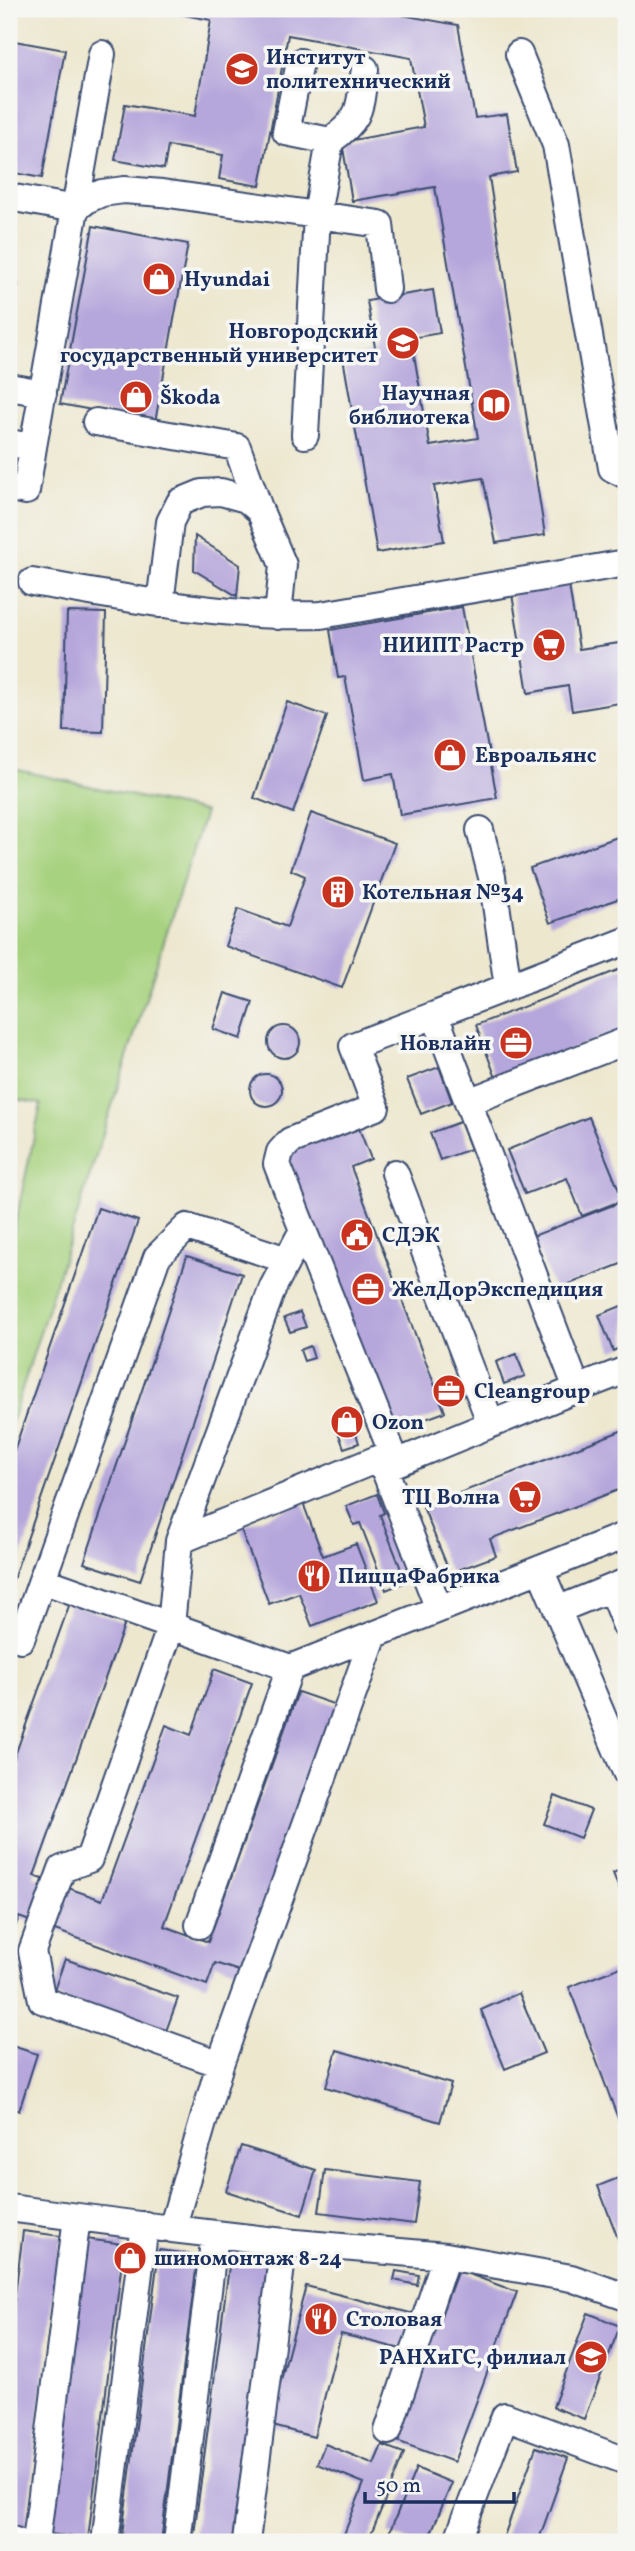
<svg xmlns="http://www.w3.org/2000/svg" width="635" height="2551" font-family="Vollkorn,serif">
<rect width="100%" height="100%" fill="#f6f6f2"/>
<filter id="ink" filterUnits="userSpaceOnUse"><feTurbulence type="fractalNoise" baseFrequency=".0143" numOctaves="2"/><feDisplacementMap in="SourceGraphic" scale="14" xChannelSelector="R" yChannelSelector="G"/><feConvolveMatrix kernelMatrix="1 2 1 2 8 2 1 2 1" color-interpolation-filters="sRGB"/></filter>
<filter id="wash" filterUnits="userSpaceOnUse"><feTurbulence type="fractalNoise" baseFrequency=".00686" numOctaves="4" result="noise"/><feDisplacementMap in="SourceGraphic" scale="28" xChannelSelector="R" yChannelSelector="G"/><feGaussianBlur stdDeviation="1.57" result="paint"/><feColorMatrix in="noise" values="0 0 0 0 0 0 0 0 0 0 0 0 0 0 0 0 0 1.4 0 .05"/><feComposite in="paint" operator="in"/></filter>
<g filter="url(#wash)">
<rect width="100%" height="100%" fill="#ede7ce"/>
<path fill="#a7d27f" stroke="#61806e" stroke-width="2" d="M9 768 205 812 9 1430V1253L41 1104 9 1098Z"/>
<g id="blocks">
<path fill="#b5a6db" d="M153 9H368L458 25 475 118 507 114 517 172 489 177 545 535 496 543 483 478 434 486 444 541 377 553 343 358 376 353 367 301 433 290 440 333 411 338 430 446 478 438 435 187 352 201 342 142 424 127 411 58 288 35 260 186 219 179 223 155 168 146 164 169 115 160 125 104 195 116 211 20Z
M9 40 65 50 42 178 9 172Z
M93 226 188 244 155 422 60 404Z
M9 283 18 284 10 332H9Z
M195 536 240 565 237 596 194 570Z
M569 585 579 649 626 642V702L572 711 568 686 528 693 512 594Z
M462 607 497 798 400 815 393 774 364 780 345 677 338 678 330 630Z
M67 612 106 613 103 732 64 731Z
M287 702 327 716 293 813 254 798Z
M311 813 395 843 342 988 225 946 238 909 287 927 305 876 291 870Z
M626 834V896L550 923 530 868Z
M626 967V1028L496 1078 476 1025Z
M225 993 253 1002 241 1039 213 1029Z
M268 1042a16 16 0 1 1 32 0a16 16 0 1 1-32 0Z
M439 1067 452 1102 421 1114 407 1079Z
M250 1090a16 16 0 1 1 32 0a16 16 0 1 1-32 0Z
M589 1117 623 1200 582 1216 567 1178 525 1194 507 1150Z
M460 1122 471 1149 440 1160 430 1133Z
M358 1126 371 1159 351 1167 445 1412 393 1431 286 1153Z
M626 1200V1262L554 1290 533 1236Z
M98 1208 138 1221 9 1591V1465Z
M187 1256 242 1274 140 1581 84 1563Z
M626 1304V1345L613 1351 599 1315Z
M300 1312 306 1327 290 1332 284 1318Z
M310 1346 314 1358 304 1361 300 1350Z
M516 1354 525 1376 504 1384 496 1362Z
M350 1415 359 1443 344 1448 334 1421Z
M626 1429V1487L490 1539 496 1556 450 1573 423 1507Z
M377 1494 384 1513 380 1515 406 1582 386 1590 360 1523 354 1525 346 1506Z
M303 1503 323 1556 356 1544 378 1601 312 1626 299 1593 269 1604 240 1527Z
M70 1603 125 1623 34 1876 102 1900 166 1725 191 1735 214 1669 252 1683 164 1926 208 1942 298 1692 339 1706 242 1972 215 1963 207 1985 19 1917 9 1944V1772Z
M555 1796 591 1810 580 1838 544 1824Z
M626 1867V1907L613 1873Z
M65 1959 178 1998 165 2034 52 1996Z
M626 1965V2140L569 1987Z
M519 1993 544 2053 505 2069 481 2010Z
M9 2045 37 2054 19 2111 9 2107Z
M337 2050 451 2084 440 2122 326 2087Z
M241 2146 316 2170 302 2215 226 2191Z
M325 2170 420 2182 414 2224 319 2212Z
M626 2175V2251L623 2252 598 2186Z
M23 2231 61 2236 25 2531 9 2529V2343Z
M86 2239 124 2244 88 2539 50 2534Z
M159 2250 198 2255 161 2542H121Z
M230 2259 268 2264 232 2542H193Z
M458 2270 517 2292 454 2462 394 2440Z
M396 2271 419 2275 417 2285 394 2280Z
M306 2286 418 2315 409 2351 341 2334 314 2437 269 2425Z
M588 2313 620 2326 584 2419 553 2407Z
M325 2444 374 2464 382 2445 404 2453 368 2542H341L364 2483 317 2464Z
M536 2447 568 2458 538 2542H502Z
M416 2468 452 2483 427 2542H412L389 2533Z"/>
</g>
</g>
<g filter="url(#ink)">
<use href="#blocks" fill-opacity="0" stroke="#3a4b6f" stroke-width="2"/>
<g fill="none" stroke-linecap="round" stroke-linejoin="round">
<defs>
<path id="minor" d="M519 54 556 145 612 468 626 475
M300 62 286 132 330 141 317 215 305 435
M330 141C364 117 359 107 365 69
M9 197 75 209 33 447 9 443
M75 209 88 199 102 193 124 190 162 193 380 224 387 289
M75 209 102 54
M9 387 43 393
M96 422 237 447 260 511
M9 488 26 491 33 447
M32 582C127 598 224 618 321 615L626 563
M160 604 170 522 180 502 202 493 221 492 246 499 260 511 283 565 278 616
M480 830 492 877 508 987
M468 1102 626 1041
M395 1173 491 1424
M303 1230 396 1462
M577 1389 626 1370
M179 1541 392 1453
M540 1569 626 1772
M42 1580 290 1668 626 1535
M611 1588 626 1626
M439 1609 384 1468 577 1389 435 1015 626 941
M557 1610 626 1582
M374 1635 220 2064 172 2229 284 2242 446 2256 571 2278 626 2297
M21 1639 157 1257 187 1227 287 1260
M199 1925 290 1668
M220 2064 42 2000 32 1951 62 1869 89 1859 171 1626 179 1541 273 1287 303 1230 277 1164 280 1152 290 1141 376 1107 353 1046 435 1015
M9 2208 163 2228
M388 2431 446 2256
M9 2539 18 2542
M36 2542 77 2217
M105 2542 145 2225
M177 2542 215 2234
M246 2542 284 2242
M457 2542 505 2416 626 2461"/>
</defs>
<use href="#minor" stroke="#3a4b6f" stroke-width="30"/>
<use href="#minor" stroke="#fff" stroke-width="26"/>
</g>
</g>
<defs>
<symbol id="university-disc" viewBox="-11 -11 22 22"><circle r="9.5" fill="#c8321e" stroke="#f6f6f2"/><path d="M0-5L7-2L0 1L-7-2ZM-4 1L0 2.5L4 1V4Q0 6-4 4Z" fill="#fff"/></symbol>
<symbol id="shop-disc" viewBox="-11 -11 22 22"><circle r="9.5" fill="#c8321e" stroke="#f6f6f2"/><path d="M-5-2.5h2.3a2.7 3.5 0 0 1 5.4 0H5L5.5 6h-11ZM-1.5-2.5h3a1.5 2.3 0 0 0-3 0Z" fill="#fff"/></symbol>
<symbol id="library-disc" viewBox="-11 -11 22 22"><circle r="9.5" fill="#c8321e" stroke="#f6f6f2"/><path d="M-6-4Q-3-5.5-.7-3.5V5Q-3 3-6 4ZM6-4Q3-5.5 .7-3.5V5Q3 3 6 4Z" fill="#fff"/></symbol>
<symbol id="supermarket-disc" viewBox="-11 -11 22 22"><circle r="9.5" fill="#c8321e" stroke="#f6f6f2"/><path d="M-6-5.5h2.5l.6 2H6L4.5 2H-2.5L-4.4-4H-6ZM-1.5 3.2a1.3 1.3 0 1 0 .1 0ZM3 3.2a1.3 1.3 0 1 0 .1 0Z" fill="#fff"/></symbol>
<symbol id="building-disc" viewBox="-11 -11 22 22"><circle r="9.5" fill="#c8321e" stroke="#f6f6f2"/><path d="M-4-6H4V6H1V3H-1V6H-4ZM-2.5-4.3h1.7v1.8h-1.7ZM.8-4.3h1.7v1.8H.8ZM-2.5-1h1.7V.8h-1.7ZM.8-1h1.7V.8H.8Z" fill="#fff"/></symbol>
<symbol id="office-disc" viewBox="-11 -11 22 22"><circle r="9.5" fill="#c8321e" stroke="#f6f6f2"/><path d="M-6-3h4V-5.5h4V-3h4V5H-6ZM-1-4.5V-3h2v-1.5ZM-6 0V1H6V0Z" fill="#fff"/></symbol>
<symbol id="civic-disc" viewBox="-11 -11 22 22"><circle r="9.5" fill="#c8321e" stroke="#f6f6f2"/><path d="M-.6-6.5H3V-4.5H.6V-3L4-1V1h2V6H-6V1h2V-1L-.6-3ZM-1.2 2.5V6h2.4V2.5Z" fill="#fff"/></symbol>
<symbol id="restaurant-disc" viewBox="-11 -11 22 22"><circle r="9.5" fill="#c8321e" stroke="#f6f6f2"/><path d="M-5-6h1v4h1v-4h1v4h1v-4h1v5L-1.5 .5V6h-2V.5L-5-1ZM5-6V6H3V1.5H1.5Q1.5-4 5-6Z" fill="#fff"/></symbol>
</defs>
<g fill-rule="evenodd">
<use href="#university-disc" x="223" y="50" width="38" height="38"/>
<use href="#shop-disc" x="140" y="260" width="38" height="38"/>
<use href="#university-disc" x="384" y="324" width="38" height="38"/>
<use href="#shop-disc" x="117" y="378" width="38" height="38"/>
<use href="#library-disc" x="475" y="386" width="38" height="38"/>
<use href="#supermarket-disc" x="530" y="626" width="38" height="38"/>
<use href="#shop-disc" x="431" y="736" width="38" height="38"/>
<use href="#building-disc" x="319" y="873" width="38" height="38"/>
<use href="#office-disc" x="497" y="1024" width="38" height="38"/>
<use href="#civic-disc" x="338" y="1216" width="38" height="38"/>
<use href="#office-disc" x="349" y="1270" width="38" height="38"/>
<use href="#office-disc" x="430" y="1372" width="38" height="38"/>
<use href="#shop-disc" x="328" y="1403" width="38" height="38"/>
<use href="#supermarket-disc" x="506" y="1478" width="38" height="38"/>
<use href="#restaurant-disc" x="295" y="1557" width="38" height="38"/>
<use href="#shop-disc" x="111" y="2239" width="38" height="38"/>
<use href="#restaurant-disc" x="302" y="2300" width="38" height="38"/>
<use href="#university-disc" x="572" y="2338" width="38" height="38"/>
</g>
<g text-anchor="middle" stroke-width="7" stroke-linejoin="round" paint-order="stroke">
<g font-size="21" font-weight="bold" fill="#1b2f5e" stroke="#f6f6f2" text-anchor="start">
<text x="266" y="64">Институт<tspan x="266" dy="24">политехнический</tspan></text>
<text x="184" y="286">Hyundai</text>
<text x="378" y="338" text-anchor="end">Новгородский<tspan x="378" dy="24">государственный университет</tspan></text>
<text x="470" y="400" text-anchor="end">Научная<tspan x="470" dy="24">библиотека</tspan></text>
<text x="160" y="404">Škoda</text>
<text x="524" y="652" text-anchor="end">НИИПТ Растр</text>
<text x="475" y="762">Евроальянс</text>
<text x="362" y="899">Котельная №34</text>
<text x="491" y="1050" text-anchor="end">Новлайн</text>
<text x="382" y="1242">СДЭК</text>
<text x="392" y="1296">ЖелДорЭкспедиция</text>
<text x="474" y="1398">Cleangroup</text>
<text x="372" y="1429">Ozon</text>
<text x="500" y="1504" text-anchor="end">ТЦ Волна</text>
<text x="338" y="1583">ПиццаФабрика</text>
<text x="154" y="2265">шиномонтаж 8-24</text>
<text x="346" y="2326">Столовая</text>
<text x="566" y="2364" text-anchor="end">РАНХиГС, филиал</text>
</g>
</g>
<rect width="635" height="2551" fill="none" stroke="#f6f6f2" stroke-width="35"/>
<path d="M365 2492v10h149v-10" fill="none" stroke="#1b2f5e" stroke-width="3.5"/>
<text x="376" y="2492" font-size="21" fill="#1b2f5e" stroke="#f6f6f2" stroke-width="5" paint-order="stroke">50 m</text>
</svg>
